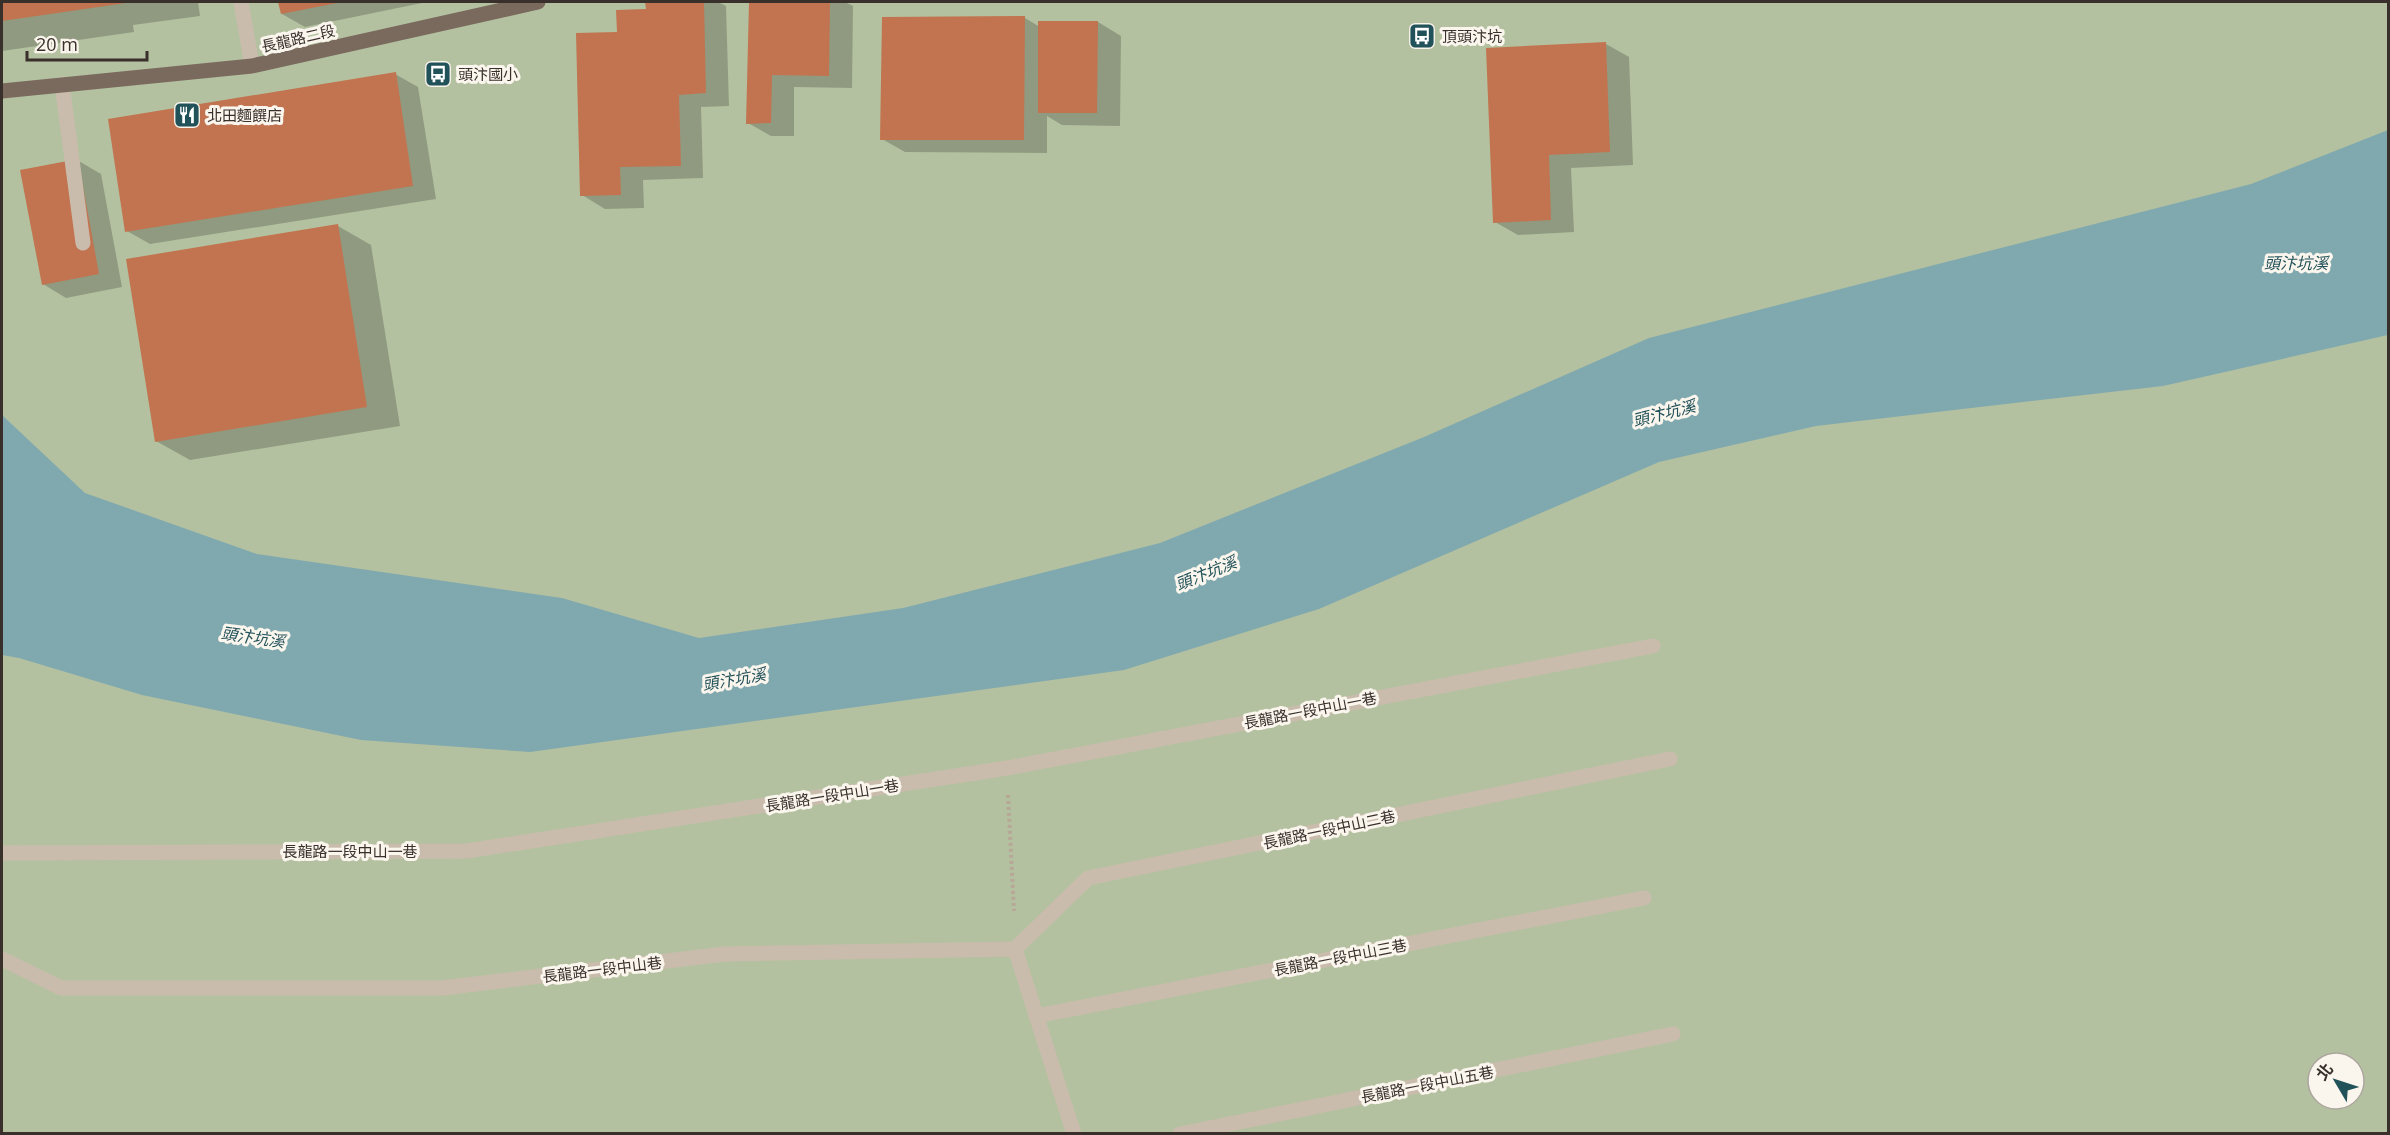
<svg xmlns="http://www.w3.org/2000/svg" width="2390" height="1135" viewBox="0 0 2390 1135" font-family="'Open Sans','Noto Sans TC',sans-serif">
<rect width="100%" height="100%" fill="#f2ebe0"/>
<path fill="#b4c1a0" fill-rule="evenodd" d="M2 2H2388V1133L2 1134ZM2318 1063H2354V1099H2318Z"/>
<path fill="#80a9af" d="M2388 130V335L2163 386 1816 426 1659 462 1319 609 1124 670 530 752 361 740 142 695 19 658 2 655V415L85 493 257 554 562 598 699 638 903 608 1160 543 1424 437 1649 338 2251 184Z"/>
<g fill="#0003">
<path d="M2 2H198L200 16 133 25 134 32 2 51Z"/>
<path d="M279 2H427L305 27 282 14Z"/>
<path d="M647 2H718L726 6 729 106 701 107 703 178 643 180 644 208 605 209 582 195 618 33 647 11Z"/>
<path d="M750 2H845L853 6 852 88 794 87V136H771L748 123Z"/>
<path d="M1025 18 1040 27 1098 22 1121 36 1120 126 1062 125 1047 116V153L905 152 882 139Z"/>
<path d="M1606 44 1629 57 1633 165 1571 168 1574 232 1518 235 1495 222Z"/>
<path d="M395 74 418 87 436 199 150 244 127 231Z"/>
<path d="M77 160 101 174 122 287 66 298 43 284Z"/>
<path d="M338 226 371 245 400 426 190 460 156 441Z"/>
</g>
<g fill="#c1744f">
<path d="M2 2H126V3L2 21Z"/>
<path d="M278 2H336L337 3 281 14Z"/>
<path d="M645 2H704L706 93 679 95 681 166 620 167 621 195 580 196 576 33 617 32 616 10 646 9Z"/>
<path d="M749 2H830L829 76 772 75 771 123 746 124Z"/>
<path d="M1025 16 1024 140H880L882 17Z"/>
<path d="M1038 21H1098L1097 113H1038Z"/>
<path d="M1606 42 1610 152 1549 155 1551 220 1493 223 1486 48Z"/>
<path d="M396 72 413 186 125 232 108 119Z"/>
<path d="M78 159 99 274 42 285 20 170Z"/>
<path d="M338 224 367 407 155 442 126 259Z"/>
</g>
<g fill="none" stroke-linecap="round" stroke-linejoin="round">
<path stroke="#b6a796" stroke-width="4" stroke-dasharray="3 3" stroke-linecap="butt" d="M1008 795 1014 911"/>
<g stroke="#cabcac" stroke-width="15">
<path d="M241 2 252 66"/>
<path d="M62 84 83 243"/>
<path d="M2 853 466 851 1007 768 1653 646"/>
<path d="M1015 949 1088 878 1670 759"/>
<path d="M2 959 61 988H442L725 954 1015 949 1074 1134"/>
<path d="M1036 1016 1644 898"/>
<path d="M1180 1134 1673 1034"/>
</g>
<path stroke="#7a695d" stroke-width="15" d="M2 91 252 66 538 2"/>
</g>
<defs>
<symbol id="bus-square" viewBox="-11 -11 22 22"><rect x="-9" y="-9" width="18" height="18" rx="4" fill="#215159" stroke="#faf5ed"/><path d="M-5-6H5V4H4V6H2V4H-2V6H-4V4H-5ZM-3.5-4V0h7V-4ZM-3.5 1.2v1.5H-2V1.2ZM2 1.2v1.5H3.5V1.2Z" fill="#fff"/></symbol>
<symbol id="restaurant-square" viewBox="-11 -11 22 22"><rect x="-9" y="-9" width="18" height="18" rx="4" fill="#215159" stroke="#faf5ed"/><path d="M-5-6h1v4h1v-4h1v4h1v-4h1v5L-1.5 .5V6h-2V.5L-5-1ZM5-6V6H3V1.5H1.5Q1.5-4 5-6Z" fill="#fff"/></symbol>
</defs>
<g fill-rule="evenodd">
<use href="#bus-square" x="1407" y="21" width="30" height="30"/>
<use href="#bus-square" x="423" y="59" width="30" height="30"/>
<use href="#restaurant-square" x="172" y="100" width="30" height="30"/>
</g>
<g text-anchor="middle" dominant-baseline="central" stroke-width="6" stroke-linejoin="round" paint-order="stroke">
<g font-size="15" fill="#39302b" stroke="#faf5ed" text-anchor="start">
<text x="1442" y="36">頂頭汴坑</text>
<text x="458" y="74">頭汴國小</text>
<text x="207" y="115">北田麵饌店</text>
</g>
<g font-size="15" fill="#39302b" stroke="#faf5ed">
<text transform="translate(298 38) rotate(-13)">長龍路二段</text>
<text transform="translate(1310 710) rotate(-11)">長龍路一段中山一巷</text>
<text transform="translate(832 795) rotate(-9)">長龍路一段中山一巷</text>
<text transform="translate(1329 829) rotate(-12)">長龍路一段中山二巷</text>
<text x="350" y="851">長龍路一段中山一巷</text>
<text transform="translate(1340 957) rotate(-11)">長龍路一段中山三巷</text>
<text transform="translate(602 969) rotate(-7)">長龍路一段中山巷</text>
<text transform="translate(1427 1084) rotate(-11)">長龍路一段中山五巷</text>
</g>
<g font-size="16" font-style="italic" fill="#215159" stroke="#faf5ed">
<text x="2296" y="263">頭汴坑溪</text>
<text transform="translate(1664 413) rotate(-14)">頭汴坑溪</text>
<text transform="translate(1206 573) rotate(-22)">頭汴坑溪</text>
<text transform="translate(253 637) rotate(8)">頭汴坑溪</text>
<text transform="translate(734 679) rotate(-10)">頭汴坑溪</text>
</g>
</g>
<rect width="2390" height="1135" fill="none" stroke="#39302b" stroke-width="6"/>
<g transform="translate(2336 1081) rotate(309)"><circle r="28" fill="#faf5ed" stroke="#ada69f" stroke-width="1.5"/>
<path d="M0-4.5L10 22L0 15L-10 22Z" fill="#215159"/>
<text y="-9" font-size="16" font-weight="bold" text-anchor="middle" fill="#39302b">北</text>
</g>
<path d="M27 51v9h120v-9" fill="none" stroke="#39302b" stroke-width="3"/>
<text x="36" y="51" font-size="18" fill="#39302b" stroke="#faf5ed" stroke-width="4.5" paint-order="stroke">20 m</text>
</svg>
